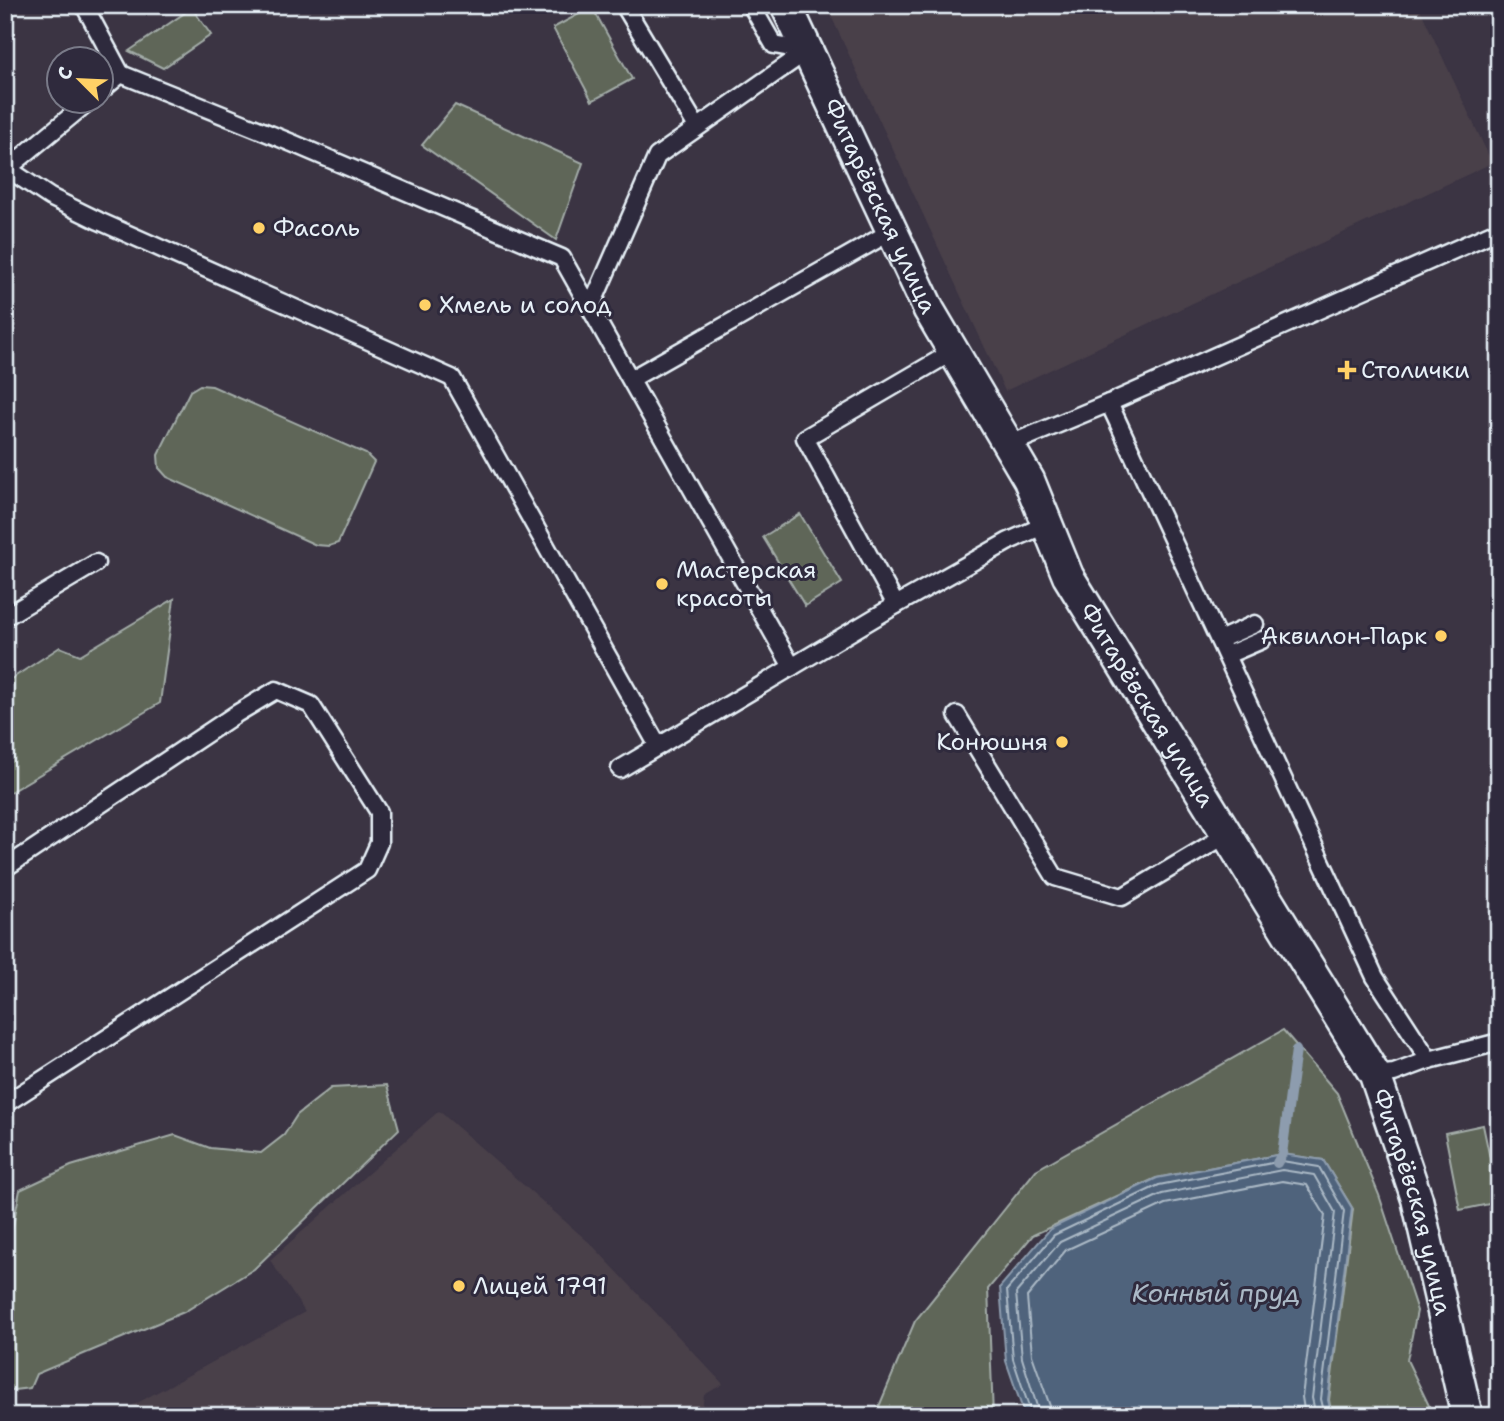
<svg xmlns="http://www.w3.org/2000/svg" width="1504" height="1421" viewBox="0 0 1504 1421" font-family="'Shantell Sans',sans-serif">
<rect width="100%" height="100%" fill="#3b3443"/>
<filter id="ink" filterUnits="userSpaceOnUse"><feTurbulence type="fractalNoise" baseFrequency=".0143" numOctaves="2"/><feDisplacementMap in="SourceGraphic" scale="14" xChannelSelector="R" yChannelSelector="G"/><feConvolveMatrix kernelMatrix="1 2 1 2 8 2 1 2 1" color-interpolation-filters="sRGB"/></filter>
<g filter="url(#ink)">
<g fill="#4a404a">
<path d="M826 5H1418L1492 163 1005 391Z"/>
<path d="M439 1111 592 1245 723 1384 704 1395 701 1416H125L128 1408 305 1312 270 1260Z"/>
</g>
<g fill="#5e6659" stroke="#a3aca8" stroke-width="2">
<path d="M592 7 632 79 592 101 553 28Z"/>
<path d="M192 8 211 35 163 68 129 51Z"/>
<path d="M455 105 583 163 556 240 422 145Z"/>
<path d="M200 385 212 386 366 454 374 462 338 543 329 546 316 545 167 477 159 468 158 455 190 391Z"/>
<path d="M800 514 842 583 805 606 763 537Z"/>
<path d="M174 599 160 703 5 795V683L60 647 80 655Z"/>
<path d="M1283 1030 1337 1093 1379 1195 1417 1311 1407 1360 1434 1416H1332L1329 1400 1353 1209 1323 1160 1281 1154 1156 1178 1033 1235 988 1289 993 1416H875L915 1321 1036 1170Z"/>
<path d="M387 1085 399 1129 254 1269 184 1312 36 1374 30 1388 5 1391V1286L10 1277 6 1261 20 1190 71 1166 175 1135 210 1148 261 1153 284 1135 297 1115 331 1088Z"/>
<path d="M1483 1125 1499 1202 1460 1210 1445 1133Z"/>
</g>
<path fill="#50647c" stroke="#8d9cae" stroke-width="2" d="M1282 1154 1323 1160 1352 1208 1328 1400 1332 1416H1025L1006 1361 1000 1287 1050 1229 1157 1178Z"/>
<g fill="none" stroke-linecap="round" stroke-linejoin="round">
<g stroke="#abb9c6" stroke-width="2">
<path d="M1032 1416 1013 1359 1007 1290 1054 1235 1159 1185 1282 1161 1319 1167 1344 1211 1321 1399 1325 1416"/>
<path d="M1040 1416 1022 1358 1016 1293 1060 1242 1162 1194 1282 1170 1314 1175 1335 1212 1312 1398 1316 1416"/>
<path d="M1051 1416 1050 1406 1032 1355 1027 1297 1066 1250 1165 1204 1282 1181 1307 1185 1325 1215 1302 1397 1305 1416"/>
</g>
<path stroke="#8d9cae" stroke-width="10" d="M1277 1163 1282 1154 1296 1050"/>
<defs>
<g id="lane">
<path d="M84 5 121 74"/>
<path d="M624 5 697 127"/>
<path d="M751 5 774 45 807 51"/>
<path d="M102 90 121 74 292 143 562 258 792 667"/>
<path d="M5 167 50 197 99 221 452 378 658 746"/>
<path d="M7 169 88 102"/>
<path d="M591 307 657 156 807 51"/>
<path d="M631 379 892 231"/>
<path d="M1109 403 1375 977 1429 1060"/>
<path d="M1008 445 1109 403 1499 230"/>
<path d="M896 605 805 438 954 351"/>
<path d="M5 617 96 563"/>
<path d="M1219 640 1255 624"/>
<path d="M1227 655 1262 640"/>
<path d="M957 715 1055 877 1122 897 1226 835"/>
<path d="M620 769 896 605 1009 541 1047 524"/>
<path d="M5 868 236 714 276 690 311 705 379 812V843L367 870 5 1104"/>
<path d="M1375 1075 1394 1073 1429 1060 1499 1042"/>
</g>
<g id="street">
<path id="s1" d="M786 5 929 310 1029 480 1068 576 1375 1075 1417 1199 1467 1416"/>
</g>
</defs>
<use href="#lane" stroke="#e8f1f8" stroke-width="21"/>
<use href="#street" stroke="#e8f1f8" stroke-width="35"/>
<use href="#lane" stroke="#2f2a3d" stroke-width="16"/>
<use href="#street" stroke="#2f2a3d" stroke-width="30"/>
</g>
</g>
<g fill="#ffd166" stroke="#2f2a3d" stroke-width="2.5">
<circle cx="259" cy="228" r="7"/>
<circle cx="425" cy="305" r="7"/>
<path d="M1343.5 359.5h7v7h7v7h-7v7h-7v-7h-7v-7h7z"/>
<circle cx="662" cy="584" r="7"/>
<circle cx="1441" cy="636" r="7"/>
<circle cx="1062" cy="742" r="7"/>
<circle cx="459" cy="1286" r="7"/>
</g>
<g text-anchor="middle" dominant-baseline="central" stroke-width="6" stroke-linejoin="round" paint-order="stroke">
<g font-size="24" fill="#e8f1f8" stroke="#2f2a3d">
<text stroke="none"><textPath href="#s1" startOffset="222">Фитарёвская улица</textPath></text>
<text stroke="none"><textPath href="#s1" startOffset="789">Фитарёвская улица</textPath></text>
<text stroke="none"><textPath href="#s1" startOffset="1356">Фитарёвская улица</textPath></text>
</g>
<g font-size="24" fill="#e8f1f8" stroke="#2f2a3d" text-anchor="start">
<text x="273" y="228">Фасоль</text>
<text x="439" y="305">Хмель и солод</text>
<text x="1361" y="370">Столички</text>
<text x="676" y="570">Мастерская<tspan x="676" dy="28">красоты</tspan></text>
<text x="1427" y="636" text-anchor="end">Аквилон-Парк</text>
<text x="1048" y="742" text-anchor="end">Конюшня</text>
<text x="473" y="1286">Лицей 1791</text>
</g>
<g font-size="26" font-style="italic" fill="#abb9c6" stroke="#2f2a3d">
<text x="1216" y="1292">Конный пруд</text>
</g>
</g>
<rect width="1504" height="1421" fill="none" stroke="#2f2a3d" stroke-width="28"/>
<rect x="14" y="14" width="1476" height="1393" fill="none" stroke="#e8f1f8" stroke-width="2.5" filter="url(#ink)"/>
<g transform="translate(80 80) rotate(294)"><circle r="33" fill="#2f2a3d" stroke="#797a88" stroke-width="2"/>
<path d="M0-5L12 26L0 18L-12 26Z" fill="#ffd166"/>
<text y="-10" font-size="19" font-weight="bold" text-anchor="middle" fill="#e8f1f8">С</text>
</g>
</svg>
